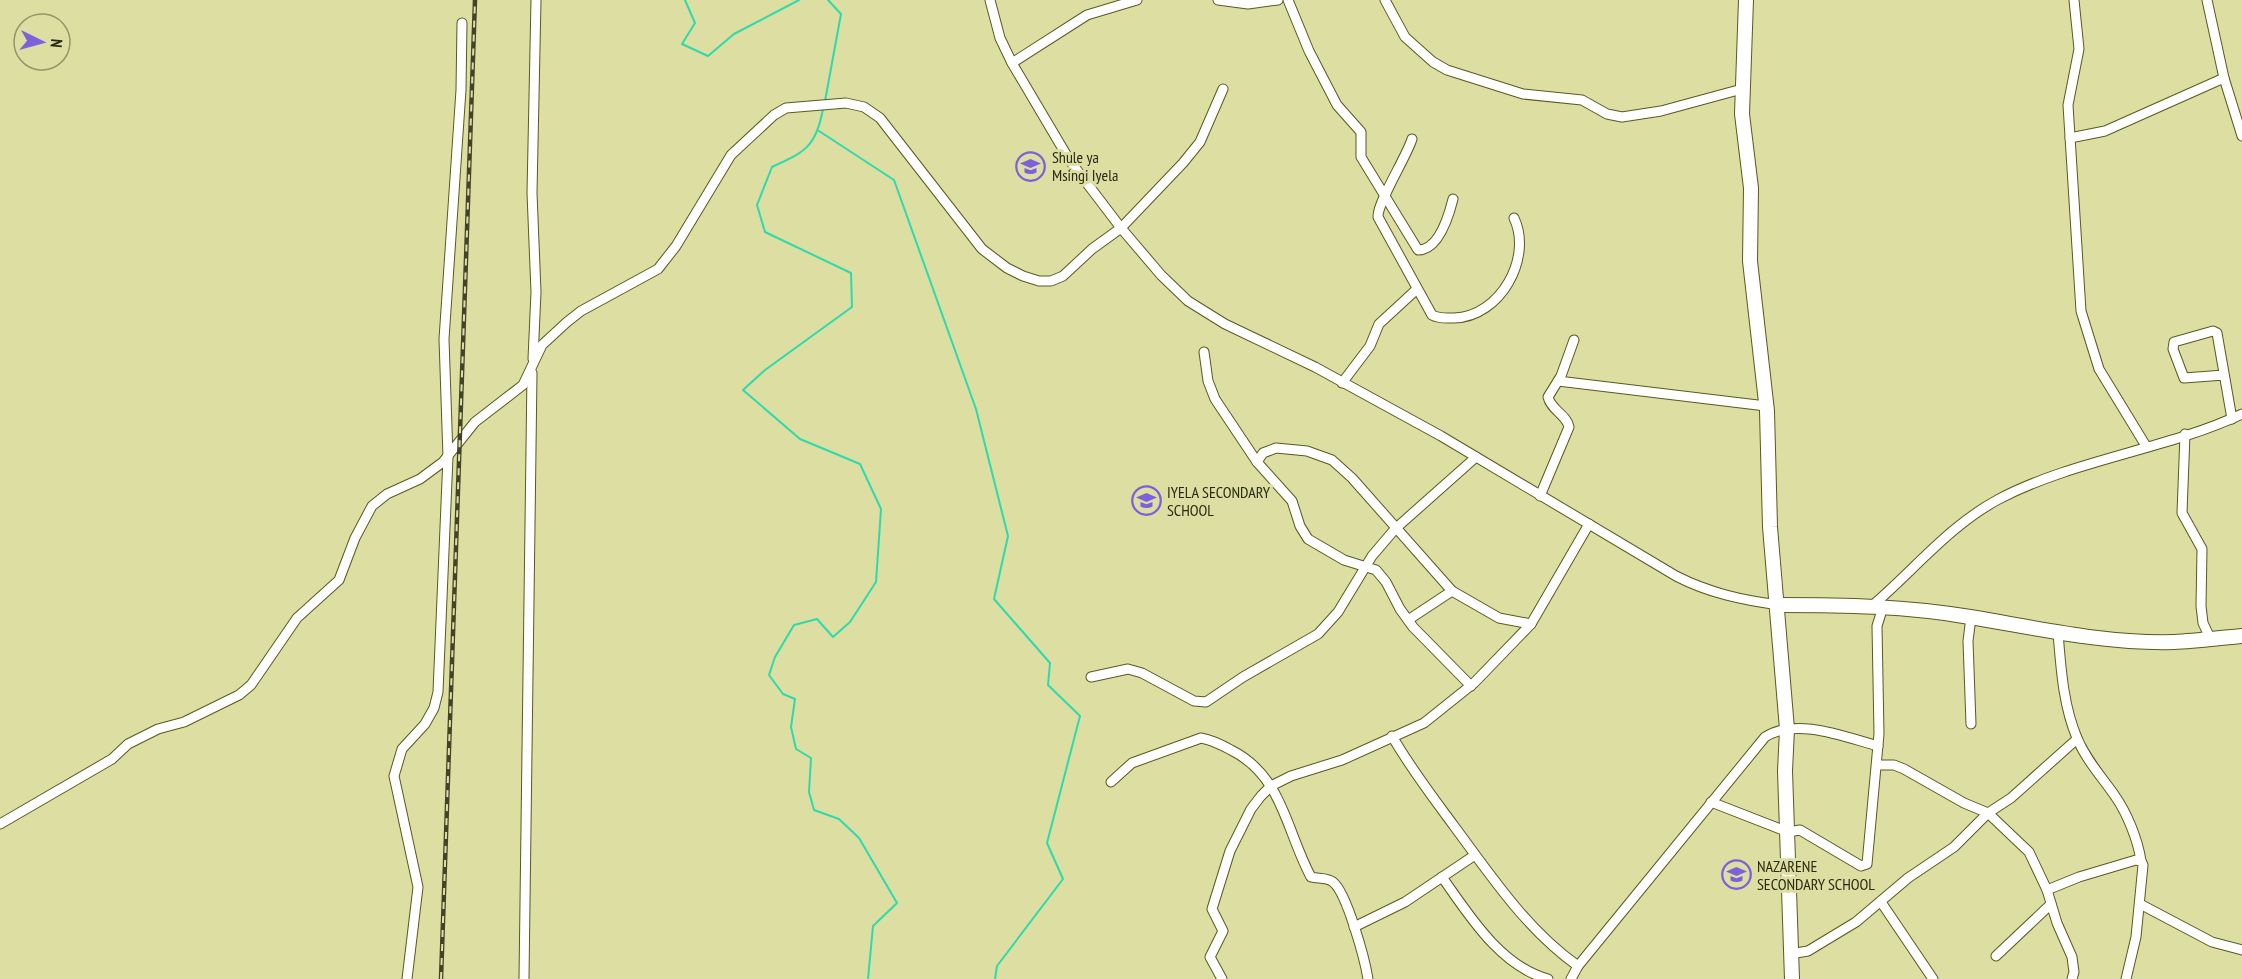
<svg xmlns="http://www.w3.org/2000/svg" width="2242" height="979" viewBox="0 0 2242 979" font-family="'PT Sans Narrow',sans-serif">
<rect width="100%" height="100%" fill="#dcdea2"/>
<g fill="none" stroke-linecap="round" stroke-linejoin="round">
<g stroke="#2edaac" stroke-width="2">
<path d="M685 0 695 23 682 44 708 56 734 34 799 0"/>
<path d="M825 101 841 14 828 0"/>
<path d="M823 109C816 147 805 152 772 167L757 205 765 232 851 273 852 307 765 370 743 390 800 439 860 464 881 509 876 582 850 622 833 637 817 619 794 625 775 657 769 675 783 694 795 699 791 727 796 749 811 758 809 792 814 810 839 819 859 838 897 903 873 926 868 979"/>
<path d="M819 131 894 180 976 409 1008 536 994 599 1050 663 1048 685 1080 716 1047 843 1063 879 997 966 995 979"/>
</g>
<defs>
<g id="street">
<path d="M990 0 1000 38 1012 63 1070 161 1121 228 1161 275 1188 301 1225 324 1315 367 1441 436 1676 576C1709 593 1742 600 1779 605"/>
<path d="M1218 0 1248 4 1278 0"/>
<path d="M1288 0 1309 51 1337 105 1361 132V157L1418 250C1439 250 1449 215 1453 199"/>
<path d="M1385 0 1405 37 1433 62 1447 70 1523 94 1582 100 1607 114 1622 117 1661 111 1742 89"/>
<path d="M2074 0 2079 49 2068 105 2081 311 2099 369 2146 446"/>
<path d="M2207 0 2224 78 2242 136"/>
<path d="M1012 63 1087 15 1137 0"/>
<path d="M2070 138 2105 131 2224 78"/>
<path d="M1412 139C1406 158 1377 203 1378 217L1432 315C1439 319 1446 318 1454 318 1500 317 1533 258 1514 218"/>
<path d="M1204 352 1208 381 1215 399 1257 462 1292 501 1300 526 1308 539 1344 560 1376 570 1386 582 1400 609 1413 627 1471 686"/>
<path d="M533 359 536 292 532 193 536 0"/>
<path d="M2224 375 2184 378 2173 349 2174 342 2213 331 2217 333 2232 419"/>
<path d="M1558 381 1766 406"/>
<path d="M1342 383 1370 346 1379 324 1417 289"/>
<path d="M2185 434 2182 513 2202 549 2201 606 2203 623 2210 638"/>
<path d="M1257 462 1263 453 1276 448 1307 451 1332 460 1352 478 1452 591 1499 618 1531 624"/>
<path d="M1540 496 1569 427C1567 415 1551 410 1548 397L1561 376 1574 340"/>
<path d="M1873 605C1915 569 1950 525 1999 499 2073 460 2168 449 2242 414"/>
<path d="M1408 620 1452 591"/>
<path d="M2058 633C2061 668 2063 705 2077 738 2086 760 2102 777 2115 796 2127 813 2138 840 2141 861"/>
<path d="M1091 677 1128 669 1142 673 1194 701 1206 702 1243 677 1318 634 1338 612 1372 556 1395 529 1476 457"/>
<path d="M1971 724 1968 641 1971 617"/>
<path d="M1392 736C1411 769 1432 796 1454 826 1492 877 1526 929 1578 966"/>
<path d="M1877 765H1894L1904 769 1964 803 1988 813 2029 852 2047 890 2057 923 2072 957 2074 972 2072 979"/>
<path d="M1111 782 1132 763 1201 738C1212 740 1222 745 1231 750 1283 776 1286 831 1311 877 1318 879 1327 877 1333 882 1347 893 1365 960 1368 979"/>
<path d="M1711 802 1788 832 1800 830 1861 866 1867 864 1879 734 1877 626 1883 607"/>
<path d="M0 824 112 759 128 744 158 729 184 722 239 695 251 685 297 618 339 580 355 538 372 506 387 494 420 479 443 462 475 422 523 385 542 345 567 322 581 311 658 269 676 246 731 155 774 115 786 108 846 103 864 107 880 118 982 249 1007 268 1023 276 1039 281H1051L1063 276 1092 249 1121 228 1183 163 1200 142 1223 89"/>
<path d="M1442 877C1469 915 1500 966 1548 979"/>
<path d="M2047 890 2079 877 2136 860 2141 861 2143 865 2136 937 2126 979"/>
<path d="M1881 902 1933 979"/>
<path d="M2140 904 2212 942 2242 950"/>
<path d="M1354 927 1405 902 1475 855"/>
<path d="M1790 954 1808 951 1856 922 1908 878 1954 847 1988 813 2011 798 2077 739"/>
<path d="M1996 956 2051 904"/>
<path d="M407 979 418 887 394 776 402 749 425 724 434 708 438 692 448 457 444 339 461 90 462 23"/>
<path d="M524 979 532 373"/>
<path d="M1222 979 1210 957 1223 931 1212 909 1230 851 1251 809 1261 796 1271 786 1291 776 1342 760 1424 723 1474 683 1531 624 1589 524"/>
<path d="M1571 979 1578 966 1765 737C1796 717 1845 737 1878 746"/>
</g>
<g id="secondary">
<path d="M1746 0 1742 114 1751 188 1750 261 1767 411 1770 527 1787 729 1785 771 1792 979"/>
<path d="M1779 605C1843 605 1906 606 1970 617 2037 628 2105 644 2174 642 2196 641 2219 638 2242 636"/>
</g>
</defs>
<use href="#street" stroke="#595920" stroke-width="11"/>
<use href="#secondary" stroke="#595920" stroke-width="16"/>
<use href="#street" stroke="#fff" stroke-width="9"/>
<use href="#secondary" stroke="#fff" stroke-width="14"/>
<defs>
<path id="rail" d="M441 979 475 0"/>
</defs>
<use href="#rail" stroke="#434427" stroke-width="4.5"/>
<use href="#rail" stroke="#dcdea2" stroke-width="2" stroke-dasharray="7" stroke-linecap="butt"/>
</g>
<defs>
<symbol id="school-ring" viewBox="-11 -11 22 22"><circle r="9.5" fill="#dcdea2" stroke="#7b61db" stroke-width="1.5"/><path d="M0-5L7-2L0 1L-7-2ZM-4 1L0 2.5L4 1V4Q0 6-4 4Z" fill="#7b61db"/></symbol>
</defs>
<g fill-rule="evenodd">
<use href="#school-ring" x="1014" y="150" width="33" height="33"/>
<use href="#school-ring" x="1130" y="484" width="33" height="33"/>
<use href="#school-ring" x="1720" y="858" width="33" height="33"/>
</g>
<g text-anchor="middle" dominant-baseline="central" stroke-width="6" stroke-linejoin="round" paint-order="stroke">
<g font-size="16" fill="#292a12" stroke="#dcdea2" text-anchor="start">
<text x="1052" y="157">Shule ya<tspan x="1052" dy="18">Msingi Iyela</tspan></text>
<text x="1167" y="492">IYELA SECONDARY<tspan x="1167" dy="18">SCHOOL</tspan></text>
<text x="1757" y="866">NAZARENE<tspan x="1757" dy="18">SECONDARY SCHOOL</tspan></text>
</g>
</g>
<g transform="translate(42 42) rotate(95)"><circle r="28" fill="#dcdea2" stroke="#949668" stroke-width="1.5"/>
<path d="M0-4.5L10 22L0 15L-10 22Z" fill="#7b61db"/>
<text y="-9" font-size="16" font-weight="bold" text-anchor="middle" fill="#292a12">N</text>
</g>
</svg>
